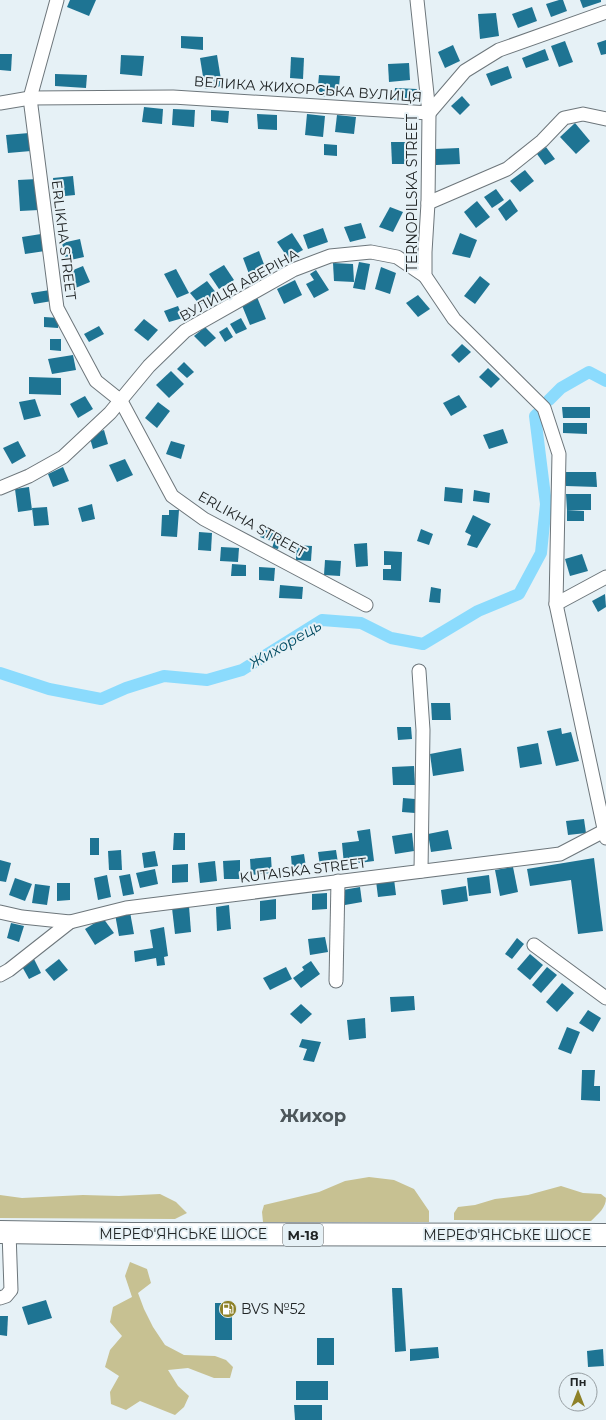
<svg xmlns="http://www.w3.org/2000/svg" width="606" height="1420" viewBox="0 0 606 1420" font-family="Montserrat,sans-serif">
<rect width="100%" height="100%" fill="#e6f1f6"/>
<g fill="#c7c192">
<path d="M369 1177 394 1180 414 1189 429 1211V1222H263L262 1212 264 1205 319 1192 345 1181Z"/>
<path d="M561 1186 583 1193 601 1194 606 1198C606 1208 598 1214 591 1221L454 1220V1213L458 1207 475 1205 495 1199 528 1195Z"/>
<path d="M160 1194 176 1202 187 1213 175 1219 0 1218V1195L22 1198 83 1195 119 1196Z"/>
<path d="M130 1262 147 1269 151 1283 138 1293 144 1309 153 1327 165 1345 184 1355 215 1356 226 1360 233 1367 230 1378H214L188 1368 168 1370 178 1386 189 1396 184 1407 175 1415 140 1401 126 1410 111 1404 110 1392 119 1376 105 1367 110 1350 122 1336 110 1322 113 1307 132 1297 125 1276Z"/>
</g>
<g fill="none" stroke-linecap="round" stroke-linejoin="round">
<g stroke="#8bdbfd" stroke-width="12">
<path d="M549 400 561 388 589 372 606 381"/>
<path d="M0 673 49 689 101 699 126 688 164 676 207 680 242 670 322 620 361 623 391 638 423 644 478 611 519 594 541 553 546 504 535 416 537 414"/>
</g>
</g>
<g fill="#1e7493">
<path d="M70 0H96L89 16 67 7Z"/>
<path d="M559 0H563L567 11 551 17 546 4Z"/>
<path d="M580 0H601V2L583 8Z"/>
<path d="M532 7 537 21 518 28 512 14Z"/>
<path d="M496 13 499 36 480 39 478 14Z"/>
<path d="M181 36 203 37V50L181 48Z"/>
<path d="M606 40V54L601 55 597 43Z"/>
<path d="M565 41 573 62 559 67 551 46Z"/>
<path d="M453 45 460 61 445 68 438 52Z"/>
<path d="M545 49 549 60 526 68 522 58Z"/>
<path d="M0 54H12L11 71 0 70Z"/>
<path d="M121 55 144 56 142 76 120 74Z"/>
<path d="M217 55 222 86 205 89 200 58Z"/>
<path d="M291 57 304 58 303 79 290 78Z"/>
<path d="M409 63 410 80 389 82 388 64Z"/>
<path d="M508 66 512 78 491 86 486 74Z"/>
<path d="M55 74 87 75 86 88 55 86Z"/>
<path d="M319 75 340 76 338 97 317 96Z"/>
<path d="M395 88 417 89 416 101 394 100Z"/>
<path d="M462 96 470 105 460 115 451 106Z"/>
<path d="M144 107 163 109 162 124 142 122Z"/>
<path d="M173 109 195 110 194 127 172 125Z"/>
<path d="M211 110 229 111 228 123 211 121Z"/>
<path d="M257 114 277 115V130L258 129Z"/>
<path d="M307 114 325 116 323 137 305 135Z"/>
<path d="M337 115 356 117 354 134 335 132Z"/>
<path d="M575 123 590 141 576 154 560 137Z"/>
<path d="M29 133 31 151 8 153 6 135Z"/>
<path d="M391 142H407L409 164H392Z"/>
<path d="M324 144 337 145V156L324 155Z"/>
<path d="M546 147 555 159 545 165 537 154Z"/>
<path d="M459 148 460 164 436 165 435 149Z"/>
<path d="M525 170 534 181 520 192 510 181Z"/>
<path d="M73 176 75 195 55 197 53 178Z"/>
<path d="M37 179 39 210 20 211 18 180Z"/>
<path d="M496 189 504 200 492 208 484 197Z"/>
<path d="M510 199 518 211 506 221 498 209Z"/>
<path d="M477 201 490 217 476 228 464 212Z"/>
<path d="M390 207 403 212 393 232 379 227Z"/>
<path d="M361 223 366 238 350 242 344 227Z"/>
<path d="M323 228 328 242 308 249 303 235Z"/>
<path d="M292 233 303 250 288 258 277 242Z"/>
<path d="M460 233 477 240 470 258 452 254Z"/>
<path d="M41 234 45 251 25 254 22 237Z"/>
<path d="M80 239 84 257 66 261 62 243Z"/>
<path d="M259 251 265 267 249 274 243 258Z"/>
<path d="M359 262 370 264 365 290 353 288Z"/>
<path d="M333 263 353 264 354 282 334 281Z"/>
<path d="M224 265 234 280 219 289 209 274Z"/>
<path d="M83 266 90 282 73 289 66 273Z"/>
<path d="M381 267 396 273 390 294 375 289Z"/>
<path d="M176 269 189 293 177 298 164 274Z"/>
<path d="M316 270 329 290 314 298 306 284 314 280 310 274Z"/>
<path d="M480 276 490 284 475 304 464 296Z"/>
<path d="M295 280 302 295 284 304 277 289Z"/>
<path d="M207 281 217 294 200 305 190 293Z"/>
<path d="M50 290 52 301 34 304 31 293Z"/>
<path d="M418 295 430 309 418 317 406 303Z"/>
<path d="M257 297 266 319 250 325 241 303Z"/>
<path d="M178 306 183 318 169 322 164 311Z"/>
<path d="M44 317 59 318 58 328 44 327Z"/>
<path d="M241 318 247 329 236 334 230 324Z"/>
<path d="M144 319 158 330 148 341 134 330Z"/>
<path d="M99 326 104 334 89 342 84 334Z"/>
<path d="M205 327 216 338 205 347 194 336Z"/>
<path d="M227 327 233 337 225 342 219 332Z"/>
<path d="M50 339H61V351L50 350Z"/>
<path d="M462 344 471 352 459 363 451 355Z"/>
<path d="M73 355 76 370 52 374 48 359Z"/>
<path d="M184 362 194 372 187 378 177 369Z"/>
<path d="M488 368 500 379 491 388 479 377Z"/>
<path d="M171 371 184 384 169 398 156 385Z"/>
<path d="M29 377 61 378V395L29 394Z"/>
<path d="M459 395 467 407 451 416 443 403Z"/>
<path d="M85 396 93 409 78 418 70 404Z"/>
<path d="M35 399 41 416 24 420 19 402Z"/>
<path d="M158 402 170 411 157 428 145 418Z"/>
<path d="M562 407H590V418H563Z"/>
<path d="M563 423H587V434L563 433Z"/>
<path d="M503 429 508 443 489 449 483 435Z"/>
<path d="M104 430 108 444 93 449 89 435Z"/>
<path d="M18 441 26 456 12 464 3 448Z"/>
<path d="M171 441 185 445 181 459 166 454Z"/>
<path d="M125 459 133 475 117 482 109 465Z"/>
<path d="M63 467 69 481 53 487 48 474Z"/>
<path d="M565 472H596L597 487 566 486Z"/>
<path d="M29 487 32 510 18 512 15 489Z"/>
<path d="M445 487 463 489 462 503 444 501Z"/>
<path d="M474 490 490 493 489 503 473 501Z"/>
<path d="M566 494H591V510H567Z"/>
<path d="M92 504 95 519 82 522 78 508Z"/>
<path d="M47 507 49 525 34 526 32 508Z"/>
<path d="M169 510H179L177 537 161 536 162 515H169Z"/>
<path d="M567 510 584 511V521H567Z"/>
<path d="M473 515 491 524 477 548 467 545 471 535 465 532Z"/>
<path d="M263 527 282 533 278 549 272 548 274 542 260 537Z"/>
<path d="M421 529 433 534 429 545 417 541Z"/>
<path d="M199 532 212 533 211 551 198 550Z"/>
<path d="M367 543 368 566 356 567 354 544Z"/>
<path d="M296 545 312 546 311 561 296 560Z"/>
<path d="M221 547 239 548 238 562 220 561Z"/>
<path d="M384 551 402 552 401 581 383 580V569H391V565H384Z"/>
<path d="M582 554 588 571 570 576 565 559Z"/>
<path d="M325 560 341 561 340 576 324 575Z"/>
<path d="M232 564 246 565V576H231Z"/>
<path d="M259 567 275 568 274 581 259 580Z"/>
<path d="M280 585 303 587 302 599 279 598Z"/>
<path d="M431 587 441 589 440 603 429 602Z"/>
<path d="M605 594 606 607 598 612 592 601Z"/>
<path d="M431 703H450L451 720H432Z"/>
<path d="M397 727H411L412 739 398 740Z"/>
<path d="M561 728 562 734 571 732 579 761 556 766 547 731Z"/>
<path d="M538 743 542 764 520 768 517 747Z"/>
<path d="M461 748 464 771 433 776 430 754Z"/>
<path d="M414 766 415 785H393L392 767Z"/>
<path d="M403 798 415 799V813L402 812Z"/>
<path d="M584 819 586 833 568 835 566 821Z"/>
<path d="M370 829 374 861 344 865 342 843 359 841 357 831Z"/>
<path d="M448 830 452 849 431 852 428 834Z"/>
<path d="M174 833H185V850H173Z"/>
<path d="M412 833 414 851 395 854 392 836Z"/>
<rect x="90" y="838" width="9" height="17"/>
<path d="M121 850 122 870H109L108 851Z"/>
<path d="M336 850 338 863 320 866 318 852Z"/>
<path d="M155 851 158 866 144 868 142 853Z"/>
<path d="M304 854 306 867 292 868 291 856Z"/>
<path d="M271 857 272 873 251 875 250 859Z"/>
<path d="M594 858 603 931 578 934 571 880 530 886 527 869Z"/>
<path d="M0 860 11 863 6 882 0 881Z"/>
<path d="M240 860V879H224L223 861Z"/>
<path d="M215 861 217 881 200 883 198 863Z"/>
<path d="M188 864V882L172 883V865Z"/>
<path d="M513 867 518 892 500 896 495 870Z"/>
<path d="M155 869 158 884 140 888 136 873Z"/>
<path d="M130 874 134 894 123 896 119 876Z"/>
<path d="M107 875 111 897 98 900 94 878Z"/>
<path d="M489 875 491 893 469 896 467 878Z"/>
<path d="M15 878 32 884 25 901 9 895Z"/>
<path d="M394 879 396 895 378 897 376 881Z"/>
<path d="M57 883H70V900L57 901Z"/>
<path d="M35 884 50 886 47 905 32 903Z"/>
<path d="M466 886 468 901 443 905 441 890Z"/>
<path d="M360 887 362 902 345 905 343 890Z"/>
<path d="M327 893V909L312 910V894Z"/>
<path d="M276 899V919L260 921V901Z"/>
<path d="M229 905 231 929 217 931 216 907Z"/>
<path d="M189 906 191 932 175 934 172 908Z"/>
<path d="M130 912 134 934 119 936 115 914Z"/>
<path d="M103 918 114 933 95 945 85 929Z"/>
<path d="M11 923 24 926 19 942 7 938Z"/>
<path d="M164 927 168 956 164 957 165 965 157 966 156 958 135 962 134 951 153 948 150 930Z"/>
<path d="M325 937 328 952 310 955 308 939Z"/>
<path d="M517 938 524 944 512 959 505 954Z"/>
<path d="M530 954 543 965 530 980 517 969Z"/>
<path d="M33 957 41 973 29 979 20 963Z"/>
<path d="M59 959 68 970 54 981 45 970Z"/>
<path d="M311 961 320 974 301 988 293 978 304 970 302 967Z"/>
<path d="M286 967 292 979 270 990 263 978Z"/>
<path d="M547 967 557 975 541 993 532 985Z"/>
<path d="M562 983 574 993 557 1012 546 1002Z"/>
<path d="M414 996 415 1010 391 1012 390 997Z"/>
<path d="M301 1004 312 1014 301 1024 290 1014Z"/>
<path d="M588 1010 601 1018 593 1032 579 1023Z"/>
<path d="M365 1018 366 1038 349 1040 347 1020Z"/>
<path d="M567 1027 580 1032 571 1054 558 1049Z"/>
<path d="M302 1039 321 1042 314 1062 303 1060 307 1049 299 1047Z"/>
<path d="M582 1070H595L594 1086H600V1101L581 1100Z"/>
<path d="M392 1288H402L406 1351 395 1352Z"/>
<path d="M46 1300 52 1318 28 1325 22 1307Z"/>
<rect x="215" y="1303" width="17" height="37"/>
<path d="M0 1316H8L7 1336 0 1335Z"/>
<rect x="317" y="1338" width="17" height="27"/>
<path d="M438 1347 439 1358 410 1361V1349Z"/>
<path d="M603 1349 604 1366 588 1367 587 1351Z"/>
<rect x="296" y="1381" width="32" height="19"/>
<path d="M294 1405H322V1420H295Z"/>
</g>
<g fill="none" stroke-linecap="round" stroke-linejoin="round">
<defs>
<g id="street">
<path d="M57 0 30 98 57 308 96 381 121 401 172 496 204 519 366 605"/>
<path d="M417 0 429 113 428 203 425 252V276L454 319 544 408 559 454 556 604 606 838"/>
<path d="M0 103 30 98 173 97 429 113 465 71 499 50 606 12"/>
<path d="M428 203 507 169 542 141 564 118 583 114 606 119"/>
<path d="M0 488 29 476 63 457 110 413 149 366 185 331 293 270 330 256 371 252 397 257 425 276"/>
<path d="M556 604 606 577"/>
<path d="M419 671 423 730 421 871"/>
<path d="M0 912 22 917 70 922 126 908 560 854 606 830"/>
<path d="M534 945 606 998"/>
<path d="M0 975 9 970 70 922"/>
<path d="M336 981 338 881"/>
<path d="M0 1298 6 1296 11 1290 9 1232"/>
</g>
<path id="highway" d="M0 1232 131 1234 606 1235"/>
</defs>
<use href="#street" stroke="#6d767b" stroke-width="15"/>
<use href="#highway" stroke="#6d767b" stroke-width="24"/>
<use href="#street" stroke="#fff" stroke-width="13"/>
<use href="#highway" stroke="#fff" stroke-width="22"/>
</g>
<defs>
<symbol id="fuel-disc" viewBox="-11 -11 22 22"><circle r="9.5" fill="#8e8229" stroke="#e6f1f6"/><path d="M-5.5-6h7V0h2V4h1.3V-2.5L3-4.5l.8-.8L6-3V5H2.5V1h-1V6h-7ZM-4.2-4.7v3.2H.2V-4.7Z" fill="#fff"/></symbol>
</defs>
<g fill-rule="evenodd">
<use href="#fuel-disc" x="218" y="1299" width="20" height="20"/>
</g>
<g text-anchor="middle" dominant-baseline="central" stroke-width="4" stroke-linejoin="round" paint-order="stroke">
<rect fill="#e6f1f6" stroke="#5c6264" stroke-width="1" x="283" y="1224" width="40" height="22" rx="3"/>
<g font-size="13" font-weight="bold" fill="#212526">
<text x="303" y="1235">М-18</text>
</g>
<g font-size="14" fill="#212526" stroke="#e6f1f6">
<text transform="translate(308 89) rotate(4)">ВЕЛИКА ЖИХОРСЬКА ВУЛИЦЯ</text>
<text transform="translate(412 193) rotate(-90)">TERNOPILSKA STREET</text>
<text transform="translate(64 240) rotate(83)">ERLIKHA STREET</text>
<text transform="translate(239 285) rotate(-29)">ВУЛИЦЯ АВЕРІНА</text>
<text transform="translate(252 524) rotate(29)">ERLIKHA STREET</text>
<text transform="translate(303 870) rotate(-7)">KUTAISKA STREET</text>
<text x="183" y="1234">МЕРЕФ'ЯНСЬКЕ ШОСЕ</text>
<text x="507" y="1235">МЕРЕФ'ЯНСЬКЕ ШОСЕ</text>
</g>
<g font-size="14" fill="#212526" stroke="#e6f1f6" text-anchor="start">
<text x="241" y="1309">BVS №52</text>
</g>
<g font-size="15" font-style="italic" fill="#014a60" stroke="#e6f1f6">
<text transform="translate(285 644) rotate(-30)">Жихорець</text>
</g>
<g font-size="18" font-weight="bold" fill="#4c565a" stroke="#e6f1f6">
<text x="313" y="1116">Жихор</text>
</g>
</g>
<g transform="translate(578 1392)"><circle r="19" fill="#e6f1f6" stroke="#979fa3"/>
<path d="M0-3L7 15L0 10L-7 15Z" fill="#8e8229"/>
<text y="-6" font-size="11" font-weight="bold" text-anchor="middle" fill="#212526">Пн</text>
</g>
</svg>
